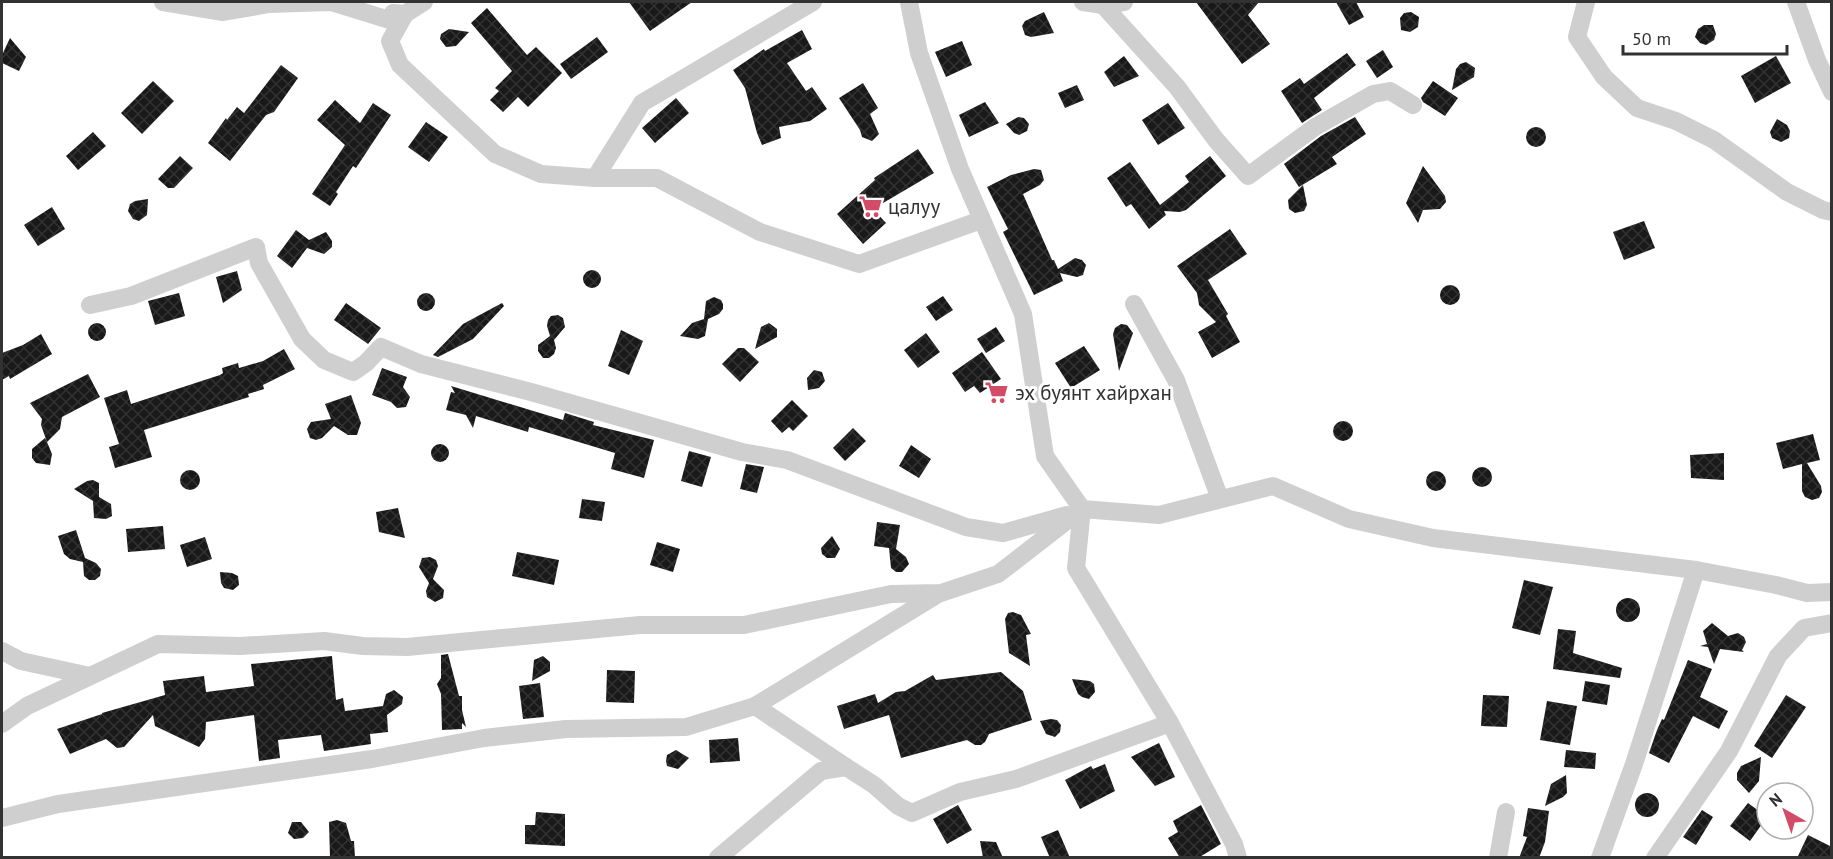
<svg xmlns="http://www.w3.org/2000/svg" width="1833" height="859" viewBox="0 0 1833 859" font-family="'PT Sans',sans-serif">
<defs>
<pattern id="building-cross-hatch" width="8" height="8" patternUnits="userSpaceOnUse" patternTransform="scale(1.5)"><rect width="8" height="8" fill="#191919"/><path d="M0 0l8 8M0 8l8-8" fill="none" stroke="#323232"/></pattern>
</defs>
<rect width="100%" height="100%" fill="#fff"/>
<g fill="url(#building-cross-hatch)">
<path d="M629 2H692L650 31Z"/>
<path d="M1196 2H1259L1248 15 1270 44 1242 64Z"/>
<path d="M1336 2H1356L1364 17 1349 25Z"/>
<path d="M487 8 527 55 536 47 562 73 528 107 518 97 503 112 490 100 499 91 495 88 512 71 471 23Z"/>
<path d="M1044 12 1054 33 1031 37 1025 35 1022 26 1025 21Z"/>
<path d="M1411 12 1419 17 1418 27 1410 32 1401 30 1400 18 1404 13Z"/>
<path d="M1704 25H1713L1716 34 1714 40 1706 45 1700 43 1695 37 1698 29Z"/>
<path d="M449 29 469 32 456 46 446 47 440 39 441 34Z"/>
<path d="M802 30 812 49 787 63 806 91 812 87 827 109 810 121 779 127 781 138 762 145 757 133 745 88 733 70 764 49 765 51Z"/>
<path d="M597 37 608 52 571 79 560 64Z"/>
<path d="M10 38 26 57 19 71 2 63V55Z"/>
<path d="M962 41 972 65 946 77 935 52Z"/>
<path d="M1383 50 1393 67 1377 78 1366 61Z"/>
<path d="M1347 53 1356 65 1314 98 1322 110 1302 123 1281 91 1300 78 1304 84Z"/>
<path d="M1124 56 1139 76 1114 87 1104 72Z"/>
<path d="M1776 56 1791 83 1755 103 1741 76Z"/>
<path d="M1466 62 1475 68 1474 77 1452 90 1456 69 1460 64Z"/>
<path d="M281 65 298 78 274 112 266 115 230 161 208 143 226 118 227 120 237 107 244 113Z"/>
<path d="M153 81 174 101 142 134 121 113Z"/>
<path d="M1433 81 1458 98 1445 116 1423 102 1421 98Z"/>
<path d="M863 83 878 108 870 114 879 134 872 141 862 137 860 130 839 98Z"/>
<path d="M1077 85 1084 100 1065 108 1058 93Z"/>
<path d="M676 98 689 113 655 143 642 128Z"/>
<path d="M335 100 360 123 373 103 391 115 356 168 353 166 336 192 338 194 330 206 312 194 345 145 317 120Z"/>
<path d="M985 102 999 123 969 137 959 115Z"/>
<path d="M1168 103 1185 128 1158 145 1142 120Z"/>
<path d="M1018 117 1024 118 1029 124 1027 131 1019 135 1014 133 1006 124Z"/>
<path d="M1355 117 1366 134 1332 157 1337 164 1299 187 1284 164 1321 136Z"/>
<path d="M1777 119 1787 125 1790 131 1789 138 1781 142 1772 138 1770 132Z"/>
<path d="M426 122 448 137 429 162 408 147Z"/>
<circle cx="1536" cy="137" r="10"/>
<path d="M93 132 106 146 78 170 66 156Z"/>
<path d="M918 149 934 173 873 209 886 223 863 244 837 214 875 180 874 178Z"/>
<path d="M180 156 193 168 174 188H168L158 179Z"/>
<path d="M1210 156 1226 176 1186 210 1180 212 1164 211 1166 215 1149 229 1131 204 1126 207 1107 178 1130 162 1160 205 1189 182 1185 176Z"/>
<path d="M1423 166 1445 196 1446 202 1440 209 1423 210 1418 223 1406 203Z"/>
<path d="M1034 169 1041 170 1044 180 1040 185 1023 194 1052 260H1054L1058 269 1075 258 1082 260 1086 265 1083 275 1077 277 1060 273 1063 281 1034 295 1003 232 1008 229 987 187 1011 175Z"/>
<path d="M1303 185 1307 205 1304 211 1295 213 1289 209 1288 200Z"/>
<path d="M148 199 147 215 139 221 133 219 128 211 130 204 135 201Z"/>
<path d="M52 207 65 229 38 246 24 225Z"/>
<path d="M1644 221 1655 248 1624 260 1613 232Z"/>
<path d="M1230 229 1247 254 1208 280 1228 314 1226 316 1240 342 1212 358 1198 332 1216 322 1199 305 1197 293 1177 266Z"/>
<path d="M296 230 309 240 326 232 332 241V247L324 254 307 248 292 268 277 256Z"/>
<circle cx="592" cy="279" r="9"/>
<path d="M237 271 242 290 223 303 216 277Z"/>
<circle cx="1450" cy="295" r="10"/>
<circle cx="426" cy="302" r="9"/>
<path d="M179 293 185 316 155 325 148 301Z"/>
<path d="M943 296 953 310 936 321 926 307Z"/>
<path d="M714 297 721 300 723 304V309L719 314 708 319 705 336 698 339 680 336 692 323 704 319 706 301Z"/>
<path d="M346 303 381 328 368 344 334 320Z"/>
<path d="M502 303 504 306 473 339 438 357 433 355 463 324Z"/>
<path d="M558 315 563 318 565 327 554 340 556 348 554 354 549 358H543L538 351V345L550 336 547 326 548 320 551 316Z"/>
<circle cx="97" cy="332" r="9"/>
<path d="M769 323 777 329V337L755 349 761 327Z"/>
<path d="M1121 324 1127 325 1133 333 1119 371 1113 334 1115 328Z"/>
<path d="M996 327 1005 341 986 353 977 339Z"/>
<path d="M621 330 643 341 629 375 608 366Z"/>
<path d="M926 333 940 352 918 368 904 350Z"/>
<path d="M41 334 52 354 10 379 9 376 2 380V353L23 345Z"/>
<path d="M1084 346 1100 370 1071 388 1055 363Z"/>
<path d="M738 348H744L759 362 740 382 722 364Z"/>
<path d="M284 349 295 369 263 385 264 389 248 394 249 397 144 430 152 457 115 468 109 447 119 444 104 398 127 390 131 404 220 375 223 373 222 368 238 363 239 368 263 361Z"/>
<path d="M982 352 1001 379 980 393 974 386 965 392 952 373Z"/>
<path d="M382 368 407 377 403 387 410 397 406 407 397 408 391 402 372 395Z"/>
<path d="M814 370 822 372 825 381 819 388 808 390 807 378Z"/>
<path d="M88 374 100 397 62 417 60 429 47 442 52 454 50 465 36 463 32 458V449L45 438 47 442 41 425 42 419 30 403Z"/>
<path d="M451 386 563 420 565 413 594 422 593 425 654 440 644 478 611 469 615 453 529 427 528 432 476 416 473 428 466 415 446 410 451 392 455 393Z"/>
<path d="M351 395 361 423 357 435H348L334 426 322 438 316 440 310 438 307 429 311 422 331 419 325 404Z"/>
<path d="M792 400 808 416 793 431 789 427 782 433 771 421Z"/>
<circle cx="1343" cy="431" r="10"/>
<path d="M853 428 866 441 845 461 833 448Z"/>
<path d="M1813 434 1820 460 1807 463 1821 486 1822 492 1819 498 1812 500 1805 497 1802 491V464L1783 469 1776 443Z"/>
<circle cx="440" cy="453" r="9"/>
<path d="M911 445 931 459 919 478 899 466Z"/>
<path d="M689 451 711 457 702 487 681 481Z"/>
<path d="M1724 453V480L1691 478 1690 455Z"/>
<path d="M746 464 764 467 757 493 740 489Z"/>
<circle cx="1482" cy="477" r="10"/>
<circle cx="190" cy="480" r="10"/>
<circle cx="1436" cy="481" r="10"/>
<path d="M93 480 99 483V497L111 504 112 516 106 519 94 518 93 501 74 489 87 481Z"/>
<path d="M582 499 605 502 602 521 579 518Z"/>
<path d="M398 508 405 538 379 532 376 512Z"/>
<path d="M877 522 900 525 896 549 906 557 909 564 902 572H896L891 568 889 548 874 546Z"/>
<path d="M163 526 165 549 128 552 126 529Z"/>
<path d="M76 530 85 558 96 563 101 569 100 576 95 580H89L84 576 83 562 70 559 64 554 58 536Z"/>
<path d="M832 536 840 549 835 558H827L822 554 821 548Z"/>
<path d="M205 537 212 559 187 567 180 545Z"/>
<path d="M657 542 680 549 673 572 650 565Z"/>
<path d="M517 552 559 560 554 585 512 576Z"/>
<path d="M430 557 436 560 438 566 433 579 444 590 443 598 435 602 427 597 426 591 429 583 419 567 422 558Z"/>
<path d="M220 572 232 573 238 576 239 585 233 590 224 588 221 583Z"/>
<path d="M1524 580 1553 587 1540 635 1512 628Z"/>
<circle cx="1628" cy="610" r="12"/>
<path d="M1013 612 1021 615 1031 634 1026 635 1030 666 1009 653 1005 619 1008 613Z"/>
<path d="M1712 623 1728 636 1738 633 1744 637 1746 642 1742 650 1744 652 1720 649 1714 664 1708 647 1700 646 1707 644 1703 631Z"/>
<path d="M1558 629 1576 631 1573 653 1622 668 1620 678 1553 669Z"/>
<path d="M448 654 459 696H462V710L466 727 462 723V729L442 730 441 694 437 684 441 678V655Z"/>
<path d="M332 656 336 700 343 698 345 711 383 706 386 694 394 690 403 697 402 704 387 715 388 732 370 734 371 744 324 751 321 735 278 740 280 758 259 761 254 715 206 722 205 739 199 747 155 726 153 715 124 747 117 748 106 739 70 754 57 729 102 714V713L165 695 163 681 204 676 206 692 254 686 251 664Z"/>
<path d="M543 656 550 662V671L532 681 534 660Z"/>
<path d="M1688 660 1712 669 1700 697 1728 711 1719 729 1693 716 1669 763 1649 753 1657 730 1662 719 1664 720Z"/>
<path d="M607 670 635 671 634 703 606 702Z"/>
<path d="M1001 672 1023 691 1032 720 989 734 985 742 981 745H975L967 740 901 758 889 715 844 729 837 706 875 694 878 703 896 692 905 691 933 675 936 680Z"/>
<path d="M1072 679 1090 681 1094 684 1095 692 1089 699 1082 697 1078 694Z"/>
<path d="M1585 681 1610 685 1607 705 1582 701Z"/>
<path d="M540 683 544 717 523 719 519 686Z"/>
<path d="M1483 695 1509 696 1507 727 1481 726Z"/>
<path d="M1786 695 1806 707 1772 758 1754 746Z"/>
<path d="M1547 701 1577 706 1570 745 1540 740Z"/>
<path d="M1051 719 1057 720 1061 725 1060 732 1055 737 1046 734 1040 721Z"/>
<path d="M738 738 740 761 710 763 709 740Z"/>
<path d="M1159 743 1175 777 1155 786 1131 757Z"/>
<path d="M676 750 689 758 678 769 667 766 666 761 667 755Z"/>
<path d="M1566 750 1596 753 1595 769 1564 767Z"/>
<path d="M1761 757 1759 781 1749 793 1737 780V773L1741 766Z"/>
<path d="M1105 764 1115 791 1080 809 1065 780 1091 766 1093 769Z"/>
<path d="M1566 775 1567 793 1563 797 1545 806 1551 784Z"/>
<circle cx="1647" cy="805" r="12"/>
<path d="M1748 803 1767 817 1750 841 1730 826Z"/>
<path d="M958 805 972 830 947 844 933 819Z"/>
<path d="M1201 805 1221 844 1198 858H1180L1168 838 1178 832 1173 821Z"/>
<path d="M1528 808 1549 811 1545 842 1539 858H1519L1527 837 1523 836Z"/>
<path d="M1702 810 1713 817 1696 845 1683 837Z"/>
<path d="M536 812 565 814V846L525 844V825H535Z"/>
<path d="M337 820 346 823 351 841H354L355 858H330L329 822Z"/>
<path d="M292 822H301L309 832 303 838 294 839 288 833Z"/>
<path d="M1058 830 1070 858H1050L1041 837Z"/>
<path d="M1808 835 1832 847V858H1797Z"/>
<path d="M980 841 996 842 1003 858H983Z"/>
</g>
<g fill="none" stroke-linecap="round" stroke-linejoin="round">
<g stroke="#cfcfcf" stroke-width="18">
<path d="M163 2 223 12 269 4 331 2 399 23"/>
<path d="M909 2 919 53 960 169 1023 314 1045 456 1082 509 1159 515 1273 486 1349 519 1433 538 1696 570 1776 585 1807 593 1832 592"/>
<path d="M1083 2 1103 5 1124 2"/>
<path d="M1586 2 1577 37 1604 77 1637 108 1676 121 1714 140 1787 192 1823 210 1832 212"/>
<path d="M1796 2 1817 60 1832 92"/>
<path d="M1103 5 1177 87 1216 140 1248 176 1315 127 1373 94 1390 91 1413 105"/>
<path d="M393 13 405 14 424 2"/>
<path d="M405 14 390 41 400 65 495 154 541 174 595 178H657L760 232 859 264 981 220"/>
<path d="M595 178 642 103 813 2"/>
<path d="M1134 304 1176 380 1220 499"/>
<path d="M90 305 131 296 256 247 259 263 302 339 324 360 353 372 366 363 381 347 421 364 531 392 742 452 787 460 966 527 1003 533 1067 515"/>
<path d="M1082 509 1076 568 1170 723 1234 844 1238 858"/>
<path d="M2 651 21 661 90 676"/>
<path d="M755 706 938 594"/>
<path d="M2 724 27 706 158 644 240 646 324 641 363 646 407 647 640 625H744L891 594 941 593 998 574 1082 509"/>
<path d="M2 818 58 804 372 759 484 738 566 729 686 727 755 706 846 767"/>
<path d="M718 858 821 771 846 767 874 785 898 806 912 813 960 792 1016 779 1170 723"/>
<path d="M1498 858 1506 812"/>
<path d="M1600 858 1634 764 1696 570"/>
<path d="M1655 858 1729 751 1778 656 1804 628 1832 623"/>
</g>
</g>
<defs>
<symbol id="supermarket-bare" viewBox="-9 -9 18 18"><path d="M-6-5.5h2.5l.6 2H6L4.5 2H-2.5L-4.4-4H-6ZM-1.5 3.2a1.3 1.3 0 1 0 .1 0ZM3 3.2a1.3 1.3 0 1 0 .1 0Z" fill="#d24b67" stroke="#fff" stroke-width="2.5" paint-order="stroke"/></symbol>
</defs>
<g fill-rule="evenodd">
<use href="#supermarket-bare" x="854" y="190" width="33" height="33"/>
<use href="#supermarket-bare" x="980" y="376" width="33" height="33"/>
</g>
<g text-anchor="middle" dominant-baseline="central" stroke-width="6" stroke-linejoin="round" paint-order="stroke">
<g font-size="21" fill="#323232" stroke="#fff" text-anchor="start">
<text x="888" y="206">цалуу</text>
<text x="1015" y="392">эх буянт хайрхан</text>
</g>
</g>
<rect width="1833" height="859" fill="none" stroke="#323232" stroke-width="6"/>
<g transform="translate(1785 811) rotate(320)"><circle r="28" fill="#ffffff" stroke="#adadad" stroke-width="1.5"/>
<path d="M0-4.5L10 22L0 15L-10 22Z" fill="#d24b67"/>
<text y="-9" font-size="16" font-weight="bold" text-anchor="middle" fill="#323232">N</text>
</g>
<path d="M1623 45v9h164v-9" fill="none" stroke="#323232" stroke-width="3"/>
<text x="1632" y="45" font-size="18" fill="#323232" stroke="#ffffff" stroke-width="4.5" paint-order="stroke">50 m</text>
</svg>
